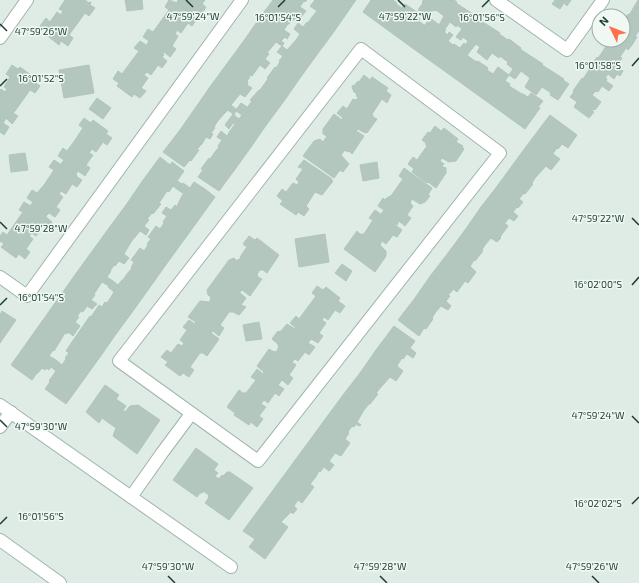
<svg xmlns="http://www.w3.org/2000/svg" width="639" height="583" viewBox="0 0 639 583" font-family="'Exo 2',sans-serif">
<rect width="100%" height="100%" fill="#deece5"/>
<g fill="#b3c7be" stroke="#b0c6bc" fill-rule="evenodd">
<path d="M65 0H85L89 3 90 2H91L90 5 95 8 89 16 85 13 69 35 73 38 68 46 61 41 59 45 44 33 46 31 40 26 46 18 50 22 57 12 61 15 63 11 59 9Z"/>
<path d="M125 0H142L143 9 127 11Z"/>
<path d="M169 0 177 3 192 13 193 12 194 13 192 15 197 19 192 26 188 23 181 33 177 30 175 34 178 36 172 46 176 49 170 57 164 52 162 55 147 44 149 41 143 37 148 29 153 32 169 10 165 7Z"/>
<path d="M178 0H205L202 4 206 7 201 15 194 10 192 13 177 3Z"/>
<path d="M273 0H288L299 8 300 7 306 11 297 22 293 19 289 24H288L283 31 261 16Z"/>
<path d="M288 0H307L305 2 304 1 299 8Z"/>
<path d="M315 0H335L349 10 333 33 312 17 317 11 310 6Z"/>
<path d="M335 0H356L349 10Z"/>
<path d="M371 0H393L397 3 396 4 402 8 405 4 417 12 414 15 420 19 418 21 426 26 411 47 363 12Z"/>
<path d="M423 0H454L457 2 456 3 479 18 478 19 500 33 499 34 508 40 509 39 521 48 520 49 543 64 542 65 564 79 563 80 569 84 558 100 550 95 551 93 542 87 536 95 525 87 530 78 521 71 515 79 509 75 513 69 507 64 508 62 500 56 499 58 492 53 487 60 477 52 480 47 476 44 472 49 466 44 468 41 463 37 461 40 456 37 462 29 457 25 456 27 450 22 445 29 439 25 444 16 436 10 434 11 433 10 428 17 418 10 423 3 422 2 423 1Z"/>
<path d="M555 0H571L567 6 564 3 560 9 552 4Z"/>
<path d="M638 0H639V18L631 12Z"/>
<path d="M631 12 639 18V31L635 36 637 37 632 45 623 38V21L628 14 629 15Z"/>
<path d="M261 16 283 31 284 30 290 34 287 39 285 37 281 41 284 43 282 46 276 42 266 54 245 39Z"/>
<path d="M312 17 333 33 316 56 296 40 300 34 294 29 298 23 303 27 307 22 308 23Z"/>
<path d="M430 18 446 30 444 32 448 35 449 32 453 35 448 41 453 45 454 44 460 48 464 43 472 49 467 55 472 59 457 80 411 47 426 26 425 25Z"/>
<path d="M623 38 632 45 628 50 626 48 620 57 622 58 617 66 601 54 610 40H623Z"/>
<path d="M245 39 266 54 267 52 269 54 265 59 270 63 265 69 260 65 252 76 250 75V76L229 61Z"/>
<path d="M296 40 316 56 300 78 279 63 280 62 279 61 283 56 277 52 282 46 287 50Z"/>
<path d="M140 41 146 45H147L162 55 163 54 164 55 162 57 167 61 162 68 158 65 151 75 147 72 144 75 148 78 141 88 146 91 140 98 134 94 132 97 117 86 119 83 113 79 118 71 122 74 139 51 134 48Z"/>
<path d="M601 54 623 71 620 76 617 74 614 79 608 74 605 78 607 79 606 81 613 86 609 91 602 86 598 92 596 91 592 95 601 102 595 110 594 109 592 111 594 112 589 118 574 107 577 102 570 97 574 92 573 91 582 78 583 79 589 70H588L597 57 598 58Z"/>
<path d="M472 59 477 62 478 61 488 68 487 70 493 74 498 67 509 75 505 81 510 84 509 86 522 94H523L528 97 531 93 543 101 538 107 540 108 525 129 457 80Z"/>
<path d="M229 61 249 76V77H250L247 81 248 82 247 85 252 88 245 97 240 94 236 99 235 98 234 99 212 84Z"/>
<path d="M280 62 279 63 300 78 284 101 263 86 268 79 267 78 275 67 276 68Z"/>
<path d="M12 65 18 69 20 67 35 78 33 81 40 86 35 93 30 90 15 111 13 113 18 116 12 124 6 118 4 122 0 119V90L1 89 5 92 7 89 4 87 10 77 6 74Z"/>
<path d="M89 65 94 93 64 98 59 70Z"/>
<path d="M364 75 370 80 372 77 388 88 386 91 391 95 387 103 382 99 372 114 373 115V117L377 119 367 133 366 132 365 133 358 129 356 131 341 121 343 118 337 113 343 106 347 109 353 99 355 100 359 98 356 96 357 94 354 92 352 87 353 85 354 86 358 81 359 82Z"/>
<path d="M212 84 234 99 235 98 236 99 231 105 236 109 233 114 228 110 223 115 217 122 196 107Z"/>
<path d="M263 86 284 101 267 124 246 109 252 101 250 100 259 90H260Z"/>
<path d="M97 98 111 108 103 119 89 109Z"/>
<path d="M241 103 247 107 246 109 267 124 251 147 230 131 235 124 233 123 229 129 225 125ZM236 111 242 115 239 119 234 115Z"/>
<path d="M196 107 217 122 214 127 215 128 211 133 213 134 210 139 206 137 202 144 180 130Z"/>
<path d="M334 114 342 120 341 121 364 136 352 154 349 151 347 152 345 150 341 155 349 164 343 172 340 170 334 178 303 156 314 141 320 139 323 142 327 136 323 134V129Z"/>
<path d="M550 115 577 135 568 148 562 144 558 149 557 148 552 155 531 140Z"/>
<path d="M84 118 91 123 93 120 108 131 106 134 112 138 107 145 103 142 96 152 92 149 89 153 93 155 86 165 90 168 85 176 78 171 76 174 61 164 64 160 58 156 63 148 67 151 73 143 83 128 79 125Z"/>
<path d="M0 119 4 122 3 123 9 127 4 135 0 132Z"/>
<path d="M435 126 441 131 444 128 458 139 456 142 463 146 462 147 464 149 456 161 449 162 442 158 440 161 444 164 442 166 444 168 445 167 446 168V173L436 188 428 182 427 183 412 172 414 169 408 164 413 157 417 160 427 146 426 145V143L422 140 428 132 430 133Z"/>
<path d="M180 130 202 144 197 149 199 150 191 161 190 160 184 167 163 152Z"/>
<path d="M221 131 227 136 230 131 251 147 236 168 215 152 219 147 218 146 222 140 217 137Z"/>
<path d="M531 140 552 155 553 154 560 159 551 170 546 166 535 178 514 163Z"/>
<path d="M215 152 236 168 219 191 198 177 203 170 201 169 209 158 210 159Z"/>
<path d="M25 153 28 170 11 172 9 155Z"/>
<path d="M160 157 170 165 172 162 184 171 177 181 182 184 178 190 173 186 169 192 167 191 163 197 141 183Z"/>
<path d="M54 160 77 175 76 176 82 180 77 187 72 184 66 194 61 191 59 194 63 197 56 207 60 210 55 217 49 213 46 216 31 205 33 202 27 198 32 190 37 193 44 185 54 170 49 167Z"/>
<path d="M304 160 332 179 331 180 333 181 322 195 315 192 306 206 309 209 304 216 298 212 296 215 280 204 283 201 277 196 282 189 286 192 293 183 297 185 299 182 296 179 303 169 298 167Z"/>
<path d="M377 162 379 178 363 181 360 165Z"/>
<path d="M514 163 535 178 532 183 533 184 525 194 524 193 518 200 498 185Z"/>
<path d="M404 168 432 188 428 195 430 196 425 202 420 204 412 199 410 203 413 206 407 215 411 218 405 226 399 221 397 225 381 214 384 210 378 206 383 198 384 200 390 196H391L403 179 399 176Z"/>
<path d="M194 182 205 189 215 197 197 222 177 206 183 194 186 195 178 190 183 183 190 188Z"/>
<path d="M141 183 163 197 159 203 161 204 153 214 152 213 147 219 126 205Z"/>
<path d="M498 185 518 200 519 199 523 202 518 208 517 207 513 212 518 216 514 221 509 218 505 223 503 222 502 223 481 207Z"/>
<path d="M24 202 31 206V205L46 216V217L52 222 47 229 43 226 36 236 32 233 29 236 33 239 26 249 30 252 25 259 19 254 16 258 1 247 4 244 0 241V236L3 232 7 235 23 212 19 210Z"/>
<path d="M126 205 149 220 144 226 149 230 146 235 140 231 131 242 109 228Z"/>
<path d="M175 205 197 222 181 244 160 229 164 223 163 222 167 216 162 213 166 207 171 210Z"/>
<path d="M481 207 502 223 503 222 508 226 500 237 501 238 497 242 491 238 485 245 465 230Z"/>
<path d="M375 210 402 230 397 237 393 235 386 244 382 241 380 245 386 251V256L375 272 344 249 357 231 360 234H364L373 220 369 218Z"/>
<path d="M156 226 181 244 165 266 144 251 148 245 147 244 151 239 148 237Z"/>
<path d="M109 228 131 242 124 254 129 258 124 264 119 261 115 266 93 250Z"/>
<path d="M465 230 485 245 482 250 483 251 475 261 474 260 469 268 448 253Z"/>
<path d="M325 234 329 262 299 267 295 239Z"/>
<path d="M249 236 255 240 257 238 279 255 267 273 263 270H260L257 274 258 277 262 279 250 296 242 290 240 292 225 281 226 280 218 275 229 260 234 258 237 261 238 259 239 260 241 257H240L247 247 243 244Z"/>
<path d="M140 248 165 266 148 290 127 274 132 268H131L134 262 131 260Z"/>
<path d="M93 250 114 265 110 271H111L107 277 113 281 109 286 102 282 98 288 77 272Z"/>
<path d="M448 253 469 268 470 266 476 272 468 283 465 281 457 292 453 289 452 291 431 275Z"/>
<path d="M342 264 352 271 346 281 335 273Z"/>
<path d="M77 272 98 288 94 294 95 295 91 300 97 304 92 309 87 306 83 312 60 296Z"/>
<path d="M127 274 148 290 133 311 111 297 114 292 108 287 113 281 118 285 122 280H123Z"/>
<path d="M218 275 226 280 225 281 240 292V293L246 298 241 305 246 307 239 315 233 312H229L220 325 224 328 219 336 213 331 210 334 195 323 196 322 188 317 200 301 209 302 211 299 210 298 211 297 208 295 207 290Z"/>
<path d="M431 275 452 291 448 295 450 296 446 301 451 306 448 310 441 306 435 313 415 298Z"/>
<path d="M317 286 323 290 326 287 340 298 338 301 345 306 340 313 335 310 328 320 324 317 322 320 326 323 319 333 323 336 318 343 311 339 309 342 294 331 296 328 290 323 296 316 299 319 316 296 312 293Z"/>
<path d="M60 296 82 310 77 316 79 317 75 322 80 326 73 336 68 332 67 334 65 333 54 351 53 350 49 356 56 360 51 367 49 370 46 368 45 370 42 368 38 373H37L32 380 11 365Z"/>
<path d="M111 297 133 311 116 334 91 317 99 305 102 307 105 302 107 303Z"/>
<path d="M415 298 435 313 432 318 433 319 426 329 424 328 419 336 398 320Z"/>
<path d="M2 311 16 320 0 343V315Z"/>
<path d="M90 316 116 334 100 357 74 339Z"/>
<path d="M189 320 210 334 211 333 219 339 207 356 203 353H200L190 367 194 370 189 377 183 373 180 376 165 365 168 362 161 357 167 350 171 353 178 344 182 346 184 343 180 340 187 330 183 327Z"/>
<path d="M259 322 262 339 246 341 243 325Z"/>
<path d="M287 324 295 329 294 331 309 342 308 343 315 347 309 355 305 352 298 361 295 359 292 362 296 365 289 375 293 378 288 385 282 380 279 384 264 372 257 366 269 349 272 351 276 352 279 347 278 346V344L272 339 278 331 280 332Z"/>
<path d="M394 326 415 341 410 348 416 353 413 358 407 354 403 359 402 358 398 364 376 350Z"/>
<path d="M74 339 100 357 66 404 45 389 50 382 49 381 56 371 51 367 56 360 62 365 66 359 65 358 69 353 66 351Z"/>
<path d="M376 350 398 364 397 366 403 371 396 381 390 377 381 387 360 373Z"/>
<path d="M257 369 263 374 264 372 279 384 278 385 284 389 279 396 275 393 268 403 264 400 261 404 266 407 259 416 263 419 257 427 251 422 249 425 234 415 235 413 227 407 239 390 243 393H246L256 380 251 377Z"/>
<path d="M360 373 381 387 376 393 378 394 370 404H369L364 410 343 395Z"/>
<path d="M105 385 119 395 116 399 126 406 123 410 125 412 130 406 138 405 160 420 137 454 113 436 116 428 102 418 99 423 86 412Z"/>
<path d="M343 395 364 410 357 422 361 425 360 426 359 425V426L356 424 354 427 352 426 348 432 326 418Z"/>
<path d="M326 418 349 433 345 439 350 443 341 456 335 453 333 456 310 440Z"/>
<path d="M310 440 333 456 329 461 334 465 329 471 324 467 320 472 319 471 315 478 293 463Z"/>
<path d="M196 448 218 464 214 470 218 473 215 476 219 479 222 475 223 476 227 472H230L253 488 229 520 205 503 208 499 209 495 203 491 202 493H200L197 497 173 480Z"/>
<path d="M293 463 315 478 310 484 314 487 302 503 298 500 294 506 297 509 293 514 291 512 281 522 288 527 265 559 249 547 255 539 243 531Z"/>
</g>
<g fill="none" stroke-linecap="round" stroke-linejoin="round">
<defs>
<g id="minor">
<path d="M496 0 567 50 603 0"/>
<path d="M0 38 27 0"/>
<path d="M361 49 500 153 258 461 119 361Z"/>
<path d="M0 277 27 296 242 0"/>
<path d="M0 405 231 567"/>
<path d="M0 427 11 412"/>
<path d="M131 497 162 453 191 414"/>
<path d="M0 540 60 583"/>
</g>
</defs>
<use href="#minor" stroke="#a0b4ac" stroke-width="14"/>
<use href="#minor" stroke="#fff" stroke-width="12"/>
</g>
<path fill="none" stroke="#1d3d34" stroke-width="1.5" d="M186 0 193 7M398 0 405 7M278 7 285 0M482 7 489 0M0 24 7 31M632 66 639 58M0 86 7 79M632 218 639 225M0 222 7 229M632 285 639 277M0 305 7 298M632 416 639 423M0 420 7 427M632 504 639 497M0 524 7 517M168 576 175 583M380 576 387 583M592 576 599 583"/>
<g font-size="10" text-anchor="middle" fill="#1d3d34" stroke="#eff8f3" stroke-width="3" stroke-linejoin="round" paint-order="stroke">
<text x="193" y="20">47°59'24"W</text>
<text x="405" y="20">47°59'22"W</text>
<text x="278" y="21">16°01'54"S</text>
<text x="482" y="21">16°01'56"S</text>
<text x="41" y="35">47°59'26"W</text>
<text x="598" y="69">16°01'58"S</text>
<text x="41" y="82">16°01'52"S</text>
<text x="598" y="222">47°59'22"W</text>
<text x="41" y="232">47°59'28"W</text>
<text x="598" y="288">16°02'00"S</text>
<text x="41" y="301">16°01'54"S</text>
<text x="598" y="419">47°59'24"W</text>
<text x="41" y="430">47°59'30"W</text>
<text x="598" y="507">16°02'02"S</text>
<text x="41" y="520">16°01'56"S</text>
<text x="168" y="570">47°59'30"W</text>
<text x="380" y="570">47°59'28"W</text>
<text x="592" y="570">47°59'26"W</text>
</g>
<g transform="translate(611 28) rotate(313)"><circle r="19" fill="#eff8f3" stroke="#9bada7"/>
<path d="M0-3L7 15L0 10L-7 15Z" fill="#ff6f49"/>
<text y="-6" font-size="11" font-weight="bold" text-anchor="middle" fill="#1d3d34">N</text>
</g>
</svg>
